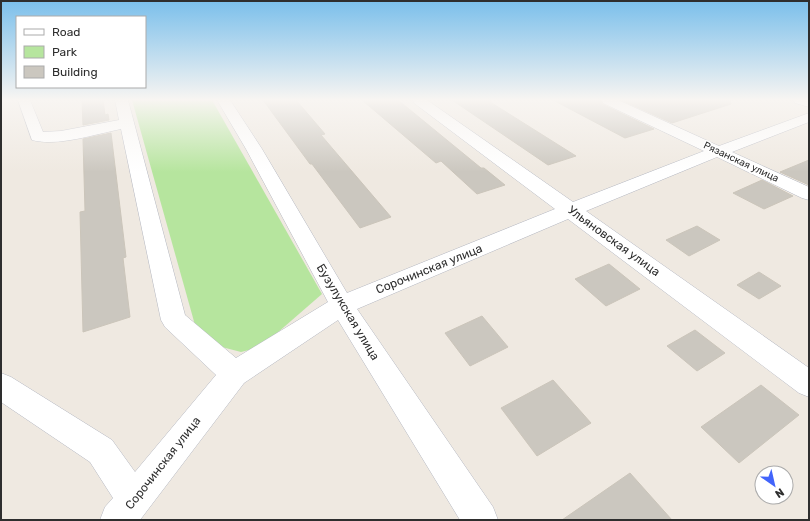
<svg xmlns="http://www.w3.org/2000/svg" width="810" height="521" viewBox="0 0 810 521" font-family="Rubik,sans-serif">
<rect width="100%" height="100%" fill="#efe9e1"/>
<path fill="#b6e59e" d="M132 100H212L322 294 261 347 241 352 218 346 195 325Z"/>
<g fill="#cbc7bf" stroke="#cbc5ba">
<path d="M82 100H103L105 115 108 114 109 120 83 125Z"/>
<path d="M263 100H296L325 134 321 135 391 217 360 228 312 164H310Z"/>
<path d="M362 100H398L481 168H484L505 185 477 194 441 161 436 163Z"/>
<path d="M452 100H487L576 156 548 165Z"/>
<path d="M553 100H601L602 104 654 129 625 138Z"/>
<path d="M621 100H730L731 104 672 123Z"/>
<path d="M111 133 126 257 123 258 130 317 83 332 80 212 85 211 83 139Z"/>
<path d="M809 160V185L780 172Z"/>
<path d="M762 180 793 196 764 209 733 193Z"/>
<path d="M697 226 720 240 689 256 666 240Z"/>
<path d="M609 264 640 289 606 306 575 279Z"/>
<path d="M759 272 781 286 759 299 737 285Z"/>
<path d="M482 316 508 347 470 366 445 333Z"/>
<path d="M695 330 725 353 697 371 667 346Z"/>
<path d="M553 380 591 423 537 456 501 408Z"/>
<path d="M761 385 799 415 739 463 701 427Z"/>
<path d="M630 473 672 520H562Z"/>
</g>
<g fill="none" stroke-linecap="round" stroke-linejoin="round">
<defs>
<g id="minor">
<path d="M18 100H30L43 132 61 131 119 120 115 100H128L185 315 236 358 328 302 246 149 217 100H230L262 149 347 293 555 209 414 103 413 100H427L573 202 704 151 603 103 602 100H618L719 146 809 113V122L732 152 809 187V200L802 198 717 157 586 211 809 368V397L799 393 568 219 357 309 493 507 498 520H460L338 320 244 383 140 520H100L105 507 113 498 90 462 1 402V373L11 377 112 440 135 472 216 375 165 327 161 320 121 129C96 134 57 147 32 140Z"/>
<path d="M793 100H809V107L795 103Z"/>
</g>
</defs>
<use href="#minor" stroke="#b4b7c1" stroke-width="1"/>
<use href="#minor" fill="#fff" fill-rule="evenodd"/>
</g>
<linearGradient id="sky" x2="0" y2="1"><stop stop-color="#7abfeb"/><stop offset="0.58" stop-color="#f8f5f2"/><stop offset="1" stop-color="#f8f5f2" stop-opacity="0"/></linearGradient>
<rect width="810" height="172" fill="url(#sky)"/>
<g text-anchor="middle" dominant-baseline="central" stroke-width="3" stroke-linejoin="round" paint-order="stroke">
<g font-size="10" fill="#2e2e2e" stroke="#fff">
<text transform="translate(741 162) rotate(25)">Рязанская улица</text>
</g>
<g font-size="12" fill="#2e2e2e" stroke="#fff">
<text transform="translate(614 241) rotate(36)">Ульяновская улица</text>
<text transform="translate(429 269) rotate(-22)">Сорочинская улица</text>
<text transform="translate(348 312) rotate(59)">Бузулукская улица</text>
<text transform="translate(163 463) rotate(-52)">Сорочинская улица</text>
</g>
</g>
<rect width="810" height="521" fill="none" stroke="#2e2e2e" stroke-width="4"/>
<rect x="16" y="16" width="130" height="72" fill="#ffffff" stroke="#ababab"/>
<rect x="24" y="29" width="20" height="6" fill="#ffffff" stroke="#ababab"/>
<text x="52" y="36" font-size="12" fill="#2e2e2e">Road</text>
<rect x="24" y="46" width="20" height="12" fill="#b6e59e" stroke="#ababab"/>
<text x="52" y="56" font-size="12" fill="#2e2e2e">Park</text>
<rect x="24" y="66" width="20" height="12" fill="#cbc7bf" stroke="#ababab"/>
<text x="52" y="76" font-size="12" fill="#2e2e2e">Building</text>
<g transform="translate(774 485) rotate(146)"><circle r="19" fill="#ffffff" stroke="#ababab"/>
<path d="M0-3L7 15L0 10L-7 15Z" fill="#4264fb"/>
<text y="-6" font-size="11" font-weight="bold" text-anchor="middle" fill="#2e2e2e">N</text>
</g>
</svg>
